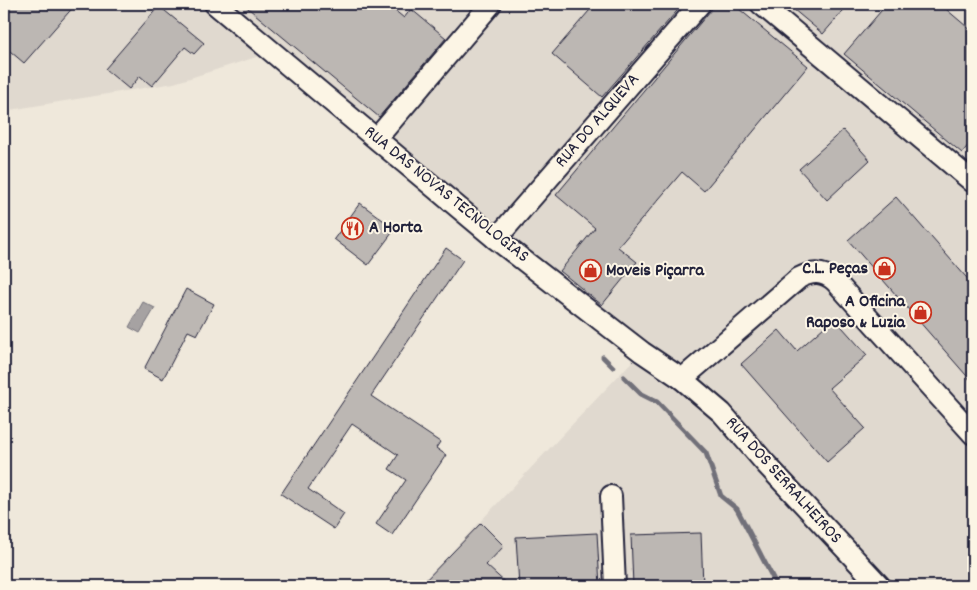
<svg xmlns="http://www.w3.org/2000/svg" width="977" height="590" viewBox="0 0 977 590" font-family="Dekko,sans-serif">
<rect width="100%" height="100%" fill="#efe8db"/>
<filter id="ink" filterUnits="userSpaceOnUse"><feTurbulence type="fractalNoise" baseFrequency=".02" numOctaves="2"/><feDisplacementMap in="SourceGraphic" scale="10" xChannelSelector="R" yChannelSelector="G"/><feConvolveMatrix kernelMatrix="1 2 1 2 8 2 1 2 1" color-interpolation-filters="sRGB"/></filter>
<g filter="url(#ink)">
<path fill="#e0d9cf" d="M4 4H973V586H419L641 352 272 52 174 83 4 111Z"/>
<path fill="#a6a2a2" stroke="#716f79" d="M143 302 155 308 140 333 129 327Z"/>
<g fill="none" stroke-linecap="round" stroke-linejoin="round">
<g stroke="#716f79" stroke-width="5">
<path d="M603 357 613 367"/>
<path d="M624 377 641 394 657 402 706 453 721 496 737 509 777 586"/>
</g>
</g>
<g fill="#bcb7b3" stroke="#22223b">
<path d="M4 4H76L24 63 4 46Z"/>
<path d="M243 4H387L404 18 411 9 446 38 379 117Z"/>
<path d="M595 4H683L602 97 552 54Z"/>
<path d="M716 4H733L808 66 704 191 682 172 618 247 637 262 602 305 560 271 595 228 556 195Z"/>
<path d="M787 4H849L823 34Z"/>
<path d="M887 4H940L973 32V139L962 153 844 54Z"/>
<path d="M159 6 204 43 194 54 185 47 152 86 140 76 129 89 105 69Z"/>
<path d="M843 130 870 160 827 200 799 169Z"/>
<path d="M896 197 973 285V383L848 240Z"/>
<path d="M360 203 395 229 368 265 334 239Z"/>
<path d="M446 248 463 260 371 396 440 442 436 448 446 455 392 535 376 524 406 480 389 469 398 455 352 424 308 489 344 514 334 529 281 494Z"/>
<path d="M186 289 214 304 197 335 188 331 163 379 144 369Z"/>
<path d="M834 318 867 355 829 388 865 428 827 462 741 364 779 330 797 351Z"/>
<path d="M481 523 504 546 486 565 509 586H420Z"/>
<path d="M597 533 600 586H519L516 537Z"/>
<path d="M701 533 703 586H633L631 535Z"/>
</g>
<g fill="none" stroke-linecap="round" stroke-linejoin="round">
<defs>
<g id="minor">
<path d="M215 4 496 239 642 352 682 379 722 413 766 464 880 586"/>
<path d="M761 4 973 182"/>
<path d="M377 138 491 4"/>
<path d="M496 239 700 4"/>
<path d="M682 379 799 278C812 271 823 271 835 281L973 434"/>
<path d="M611 496 615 586"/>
</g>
</defs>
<use href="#minor" stroke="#22223b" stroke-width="24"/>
<use href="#minor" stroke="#fcf5e5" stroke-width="20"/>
</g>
</g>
<defs>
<symbol id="restaurant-ring" viewBox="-11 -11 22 22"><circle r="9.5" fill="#fcf5e5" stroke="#c8321e" stroke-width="1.5"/><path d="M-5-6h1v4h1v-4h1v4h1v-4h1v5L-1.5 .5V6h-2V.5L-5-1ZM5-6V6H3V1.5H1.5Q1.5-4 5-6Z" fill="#c8321e"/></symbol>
<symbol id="shop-ring" viewBox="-11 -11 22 22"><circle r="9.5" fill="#fcf5e5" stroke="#c8321e" stroke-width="1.5"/><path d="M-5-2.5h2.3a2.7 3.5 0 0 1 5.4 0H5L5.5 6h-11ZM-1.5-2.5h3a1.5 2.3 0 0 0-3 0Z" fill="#c8321e"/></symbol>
</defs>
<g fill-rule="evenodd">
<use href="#restaurant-ring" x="340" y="216" width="25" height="25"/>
<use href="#shop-ring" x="872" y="256" width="25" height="25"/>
<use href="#shop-ring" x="578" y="258" width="25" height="25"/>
<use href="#shop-ring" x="908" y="300" width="25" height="25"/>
</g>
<g text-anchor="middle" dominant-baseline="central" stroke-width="4" stroke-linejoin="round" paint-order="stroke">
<g font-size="18" fill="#22223b" stroke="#fcf5e5">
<text transform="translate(598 121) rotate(-49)">RUA DO ALQUEVA</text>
<text transform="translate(446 195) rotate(39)">RUA DAS NOVAS TECNOLOGIAS</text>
<text transform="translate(783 481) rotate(48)">RUA DOS SERRALHEIROS</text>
</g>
<g font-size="18" font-weight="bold" fill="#22223b" stroke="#fcf5e5" text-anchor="start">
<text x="369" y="228">A Horta</text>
<text x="868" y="269" text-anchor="end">C.L. Peças</text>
<text x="606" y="271">Moveis Piçarra</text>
<text x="905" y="302" text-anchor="end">A Oficina<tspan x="905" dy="21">Raposo &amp; Luzia</tspan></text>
</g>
</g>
<rect width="977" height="590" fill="none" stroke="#fcf5e5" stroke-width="20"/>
<rect x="10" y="10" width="957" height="570" fill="none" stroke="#22223b" stroke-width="2" filter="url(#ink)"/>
</svg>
